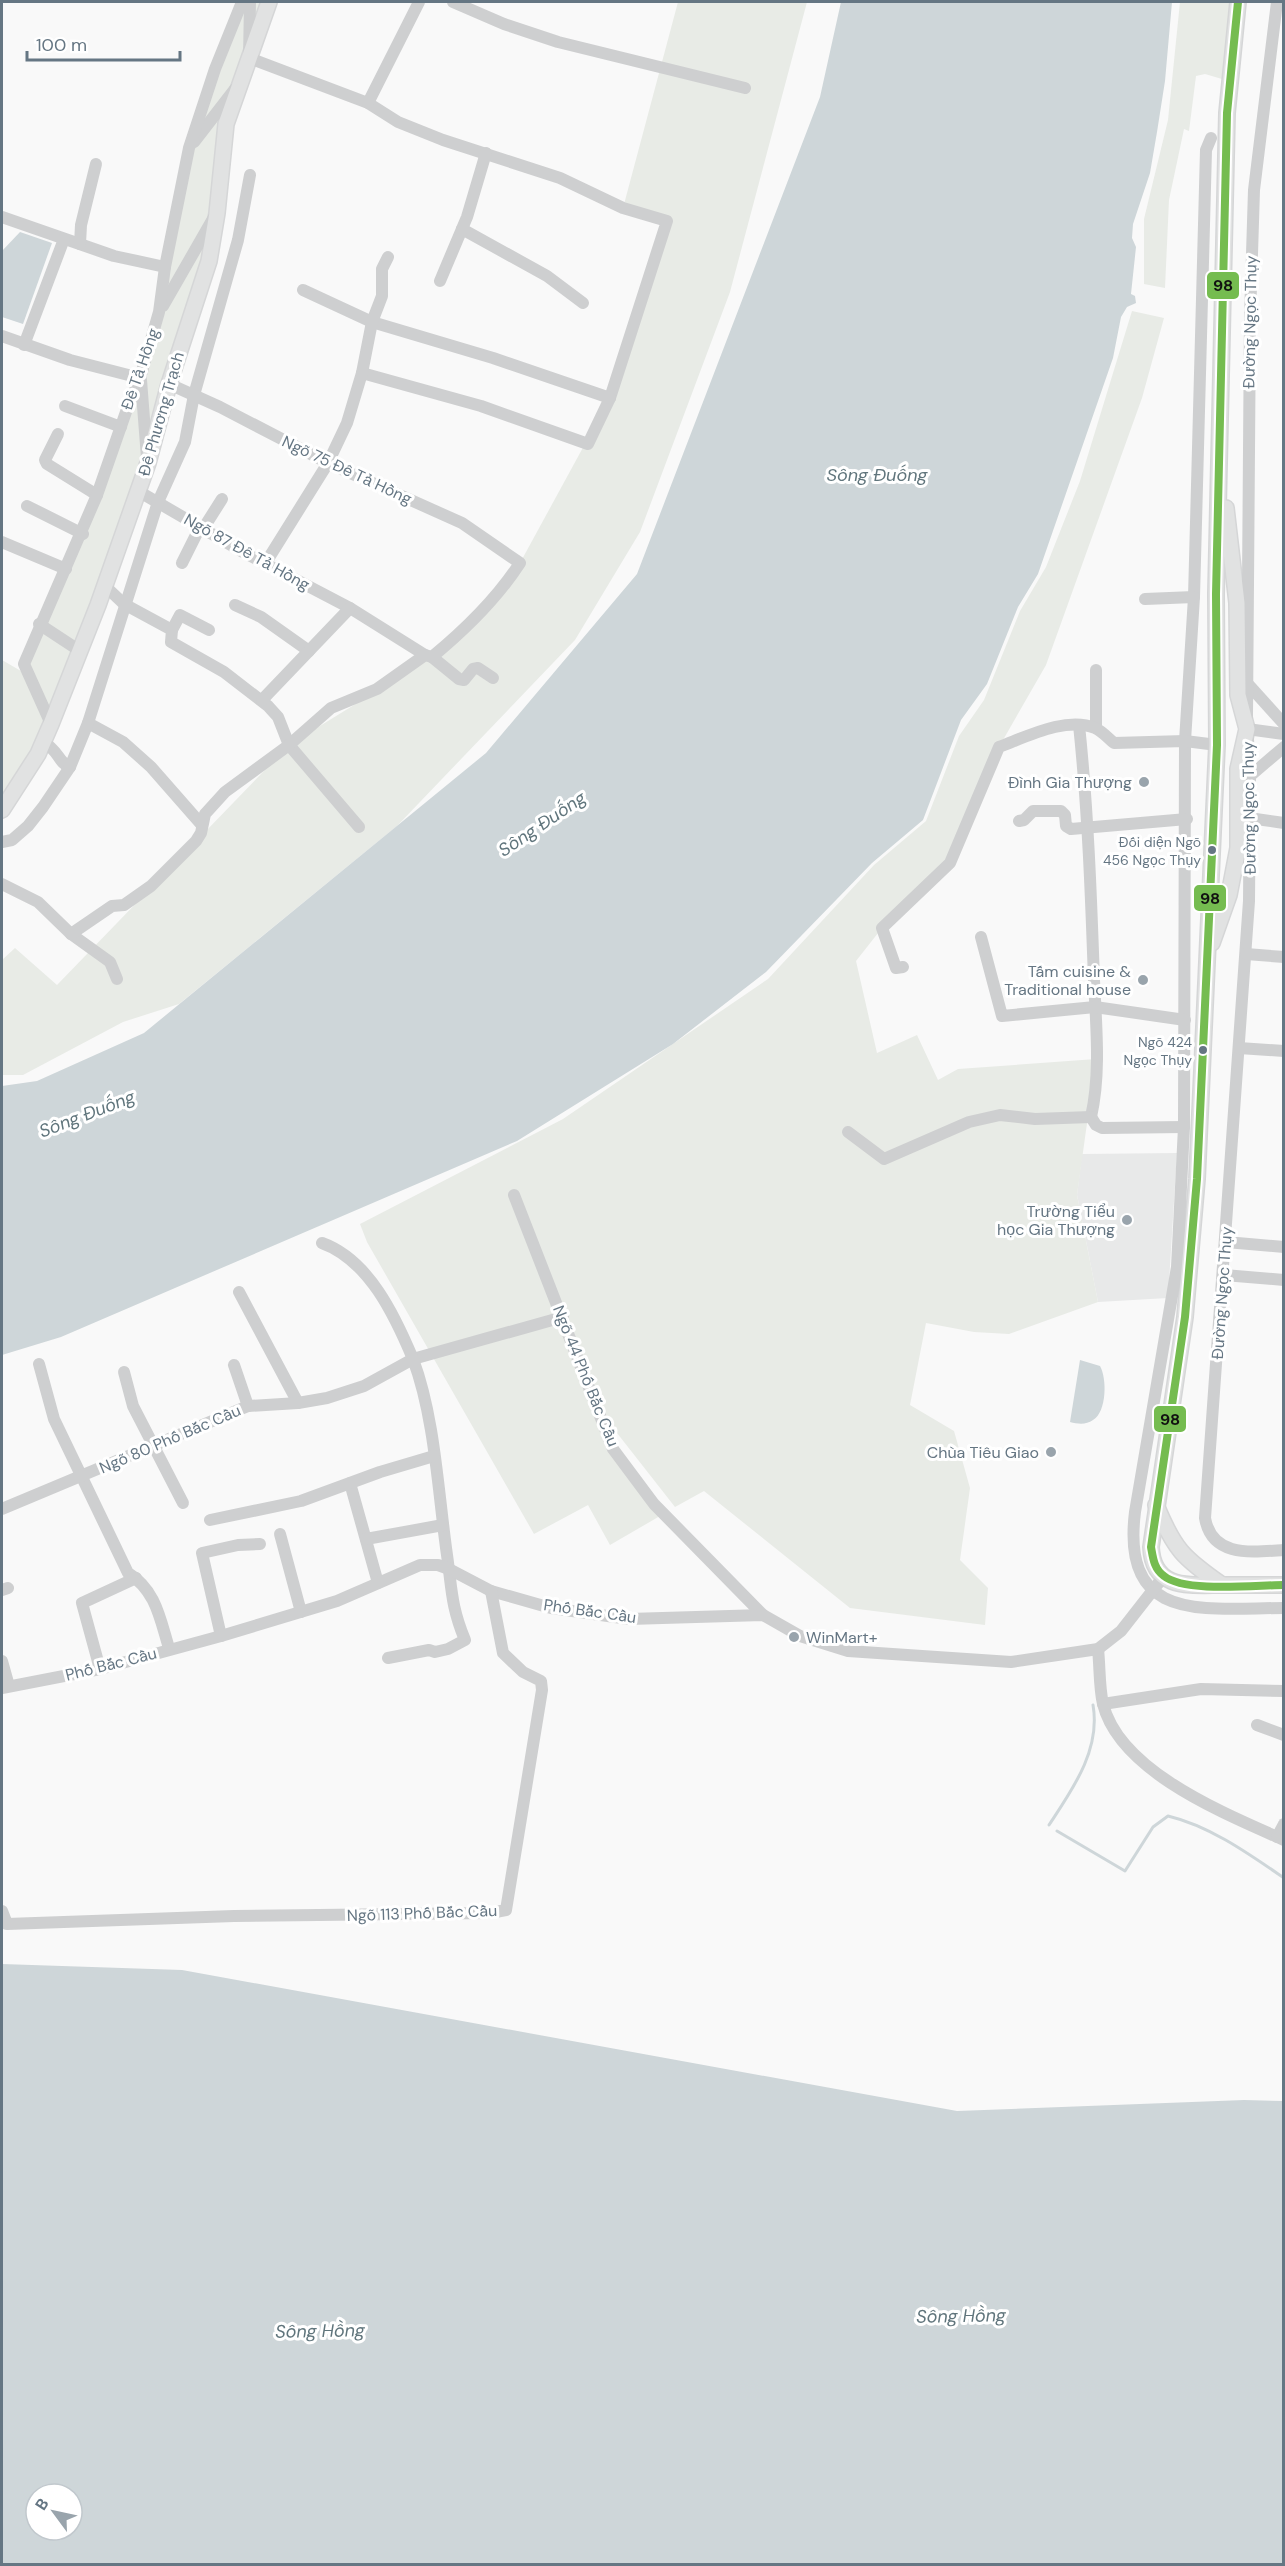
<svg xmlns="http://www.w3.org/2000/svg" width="1285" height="2566" viewBox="0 0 1285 2566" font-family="'DM Sans',sans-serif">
<rect width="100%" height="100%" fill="#f9f9f9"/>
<path fill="#e8e9e9" d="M1177 1153 1168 1298 1098 1302 1077 1195 1082 1154Z"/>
<g fill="#e8ebe6">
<path d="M242 2H268L226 124 217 213 169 384 51 724 2 810V660L21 671 140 378 189 148Z"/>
<path d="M678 2H807L730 292 640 532 575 640 397 826 179 1004 123 1022 23 1075H2V960L15 948 57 985 289 745 432 657 520 563 610 398 667 222 623 208Z"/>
<path d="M1180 2H1230L1222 79 1205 74 1196 76 1189 131 1184 129 1169 200 1165 288 1144 284V219L1168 120Z"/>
<path d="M1132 311 1164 318 1142 398 1046 665 999 747 950 863 882 928 856 961 877 1053 917 1035 938 1080 958 1069 1096 1059 1077 1195 1098 1302 1009 1334 974 1332 926 1323 910 1405 954 1431 970 1488 960 1560 988 1588 985 1625 850 1608 704 1491 675 1507 606 1419 599 1425 660 1516 610 1545 588 1505 534 1534 367 1242 360 1224 563 1119 768 979 874 865 926 821 959 736 984 700 1020 611 1046 567 1080 481Z"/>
</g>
<g fill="#ced6d9" fill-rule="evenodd">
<path d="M841 2H1172L1165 81 1157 132 1150 173 1133 224 1132 238 1136 247 1131 294 1135 296 1136 303 1127 307 1121 317 1113 358 1038 574 1018 607 987 684 961 720 923 820 872 863 766 972 673 1044 517 1141 61 1337 2 1355V1086L37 1081 144 1033 486 753 637 574 820 97Z"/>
<path d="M20 232 52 243 23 324 2 317V251Z"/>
<path d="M1080 1360 1100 1366C1107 1378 1107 1412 1093 1420 1086 1425 1078 1424 1070 1422Z"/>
<path d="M2 1964 182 1970 957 2111 1244 2100 1283 2101V2564H2ZM36 2494H72V2530H36Z"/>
</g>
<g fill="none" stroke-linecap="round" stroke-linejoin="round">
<g stroke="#ced6d9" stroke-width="3">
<path d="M1049 1825C1072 1790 1101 1750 1093 1705"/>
<path d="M1057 1831 1125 1871 1153 1827 1168 1816C1210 1826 1249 1854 1284 1878"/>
</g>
<defs>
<g id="major">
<path d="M1238 2 1227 113 1216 594 1217 745 1197 1179 1185 1317 1151 1547C1153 1590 1189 1585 1222 1585 1243 1585 1263 1585 1284 1585"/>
<path d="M2 810 38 754 51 724 98 605 148 463 169 384 209 261 217 213 226 124 269 2"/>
<path d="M1212 943 1229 895 1238 848V769L1247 729 1238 695 1237 603 1226 508"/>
<path d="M1156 1505C1174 1549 1183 1558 1222 1585"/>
</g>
</defs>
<use href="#major" stroke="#d5d6d7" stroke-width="18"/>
<g stroke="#cecfd0" stroke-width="12">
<path d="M250 2 249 58 368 103 398 122 443 140 560 178 623 208 667 221 610 398 588 444 481 406 362 373"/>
<path d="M453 2 504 24 558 42 745 88"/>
<path d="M368 103 419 2"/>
<path d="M1211 138 1206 150 1194 597 1185 741 1184 1127 1177 1267 1135 1512C1121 1624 1203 1608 1284 1608"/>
<path d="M194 142 235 89"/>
<path d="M2 217 114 256 165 267"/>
<path d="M462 229 547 276 583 303"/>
<path d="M80 244 81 225 96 164"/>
<path d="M440 281 467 217 486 153"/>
<path d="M303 290 372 322 493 358 610 398"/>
<path d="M163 306 214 217"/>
<path d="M2 336 70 360 140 378"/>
<path d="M24 345 64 239"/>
<path d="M141 380 147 458"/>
<path d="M65 406 121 427"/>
<path d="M58 434 45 460 47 464 97 495"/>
<path d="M138 491 243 552 350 608 425 655"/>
<path d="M27 506 83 534"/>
<path d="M203 529 222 499"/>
<path d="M2 542 66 569"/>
<path d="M182 563 200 527"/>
<path d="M265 564 328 463 347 423 362 373 372 322 382 296V269L388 257"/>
<path d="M105 586 124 604 172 630 171 642 224 672 268 706 278 717 289 745 359 827"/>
<path d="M1145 599 1194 597"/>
<path d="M235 605 261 617 309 651"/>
<path d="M39 624 80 651"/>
<path d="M172 630 180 615 209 630"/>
<path d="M432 657 459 679 464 680 473 669 478 668 493 678"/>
<path d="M1096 670V728"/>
<path d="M1247 683 1284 724"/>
<path d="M262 700 350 608"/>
<path d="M1247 716 1250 318 1254 190 1277 2"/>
<path d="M88 723 123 742 151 767 201 824"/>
<path d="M51 724 24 664 97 495 127 409 140 378 159 312 165 267 189 148 215 69 242 2"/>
<path d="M1079 725C1088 811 1091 894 1094 980 1096 1025 1101 1073 1091 1117"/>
<path d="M1247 729 1284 734"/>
<path d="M1248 739 1250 776 1249 901 1205 1518C1212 1558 1252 1552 1284 1550"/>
<path d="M43 742C59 750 58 763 70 767"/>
<path d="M1250 776 1284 747"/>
<path d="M1249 818 1284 823"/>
<path d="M1019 821 1024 820 1033 811H1061L1065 815 1066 826 1071 829 1187 819"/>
<path d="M2 842 12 840 28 826 43 807 70 767 88 723 158 502 185 442 194 395 238 240 250 175"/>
<path d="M2 884 38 902 71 934 110 962 117 979"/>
<path d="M71 934 112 906 124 905 151 886 196 841 201 833 205 814 225 792 289 745 331 708 377 689 425 655 432 657C466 629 496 600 520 563L462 523 328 463 220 407 169 384"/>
<path d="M981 937 1002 1016 1095 1007 1185 1020"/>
<path d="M1246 954 1284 957"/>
<path d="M903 967 896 968 882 928 950 863 999 747C1026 737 1066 716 1095 728 1102 731 1108 738 1114 743L1185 741 1217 745"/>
<path d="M1239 1048 1284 1051"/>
<path d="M1091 1117 1096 1125 1102 1128 1184 1127"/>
<path d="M848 1132 884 1159 969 1122 1000 1115 1035 1119 1091 1117"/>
<path d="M514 1195 613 1449 654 1504 763 1615"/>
<path d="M1226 1242 1284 1247"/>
<path d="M322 1243C369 1260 395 1316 413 1359L563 1317"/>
<path d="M1224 1275 1284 1280"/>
<path d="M239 1292 298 1403"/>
<path d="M39 1364 54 1419 128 1573C156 1590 160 1619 169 1648"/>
<path d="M234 1365 248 1406"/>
<path d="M124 1372 133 1406 183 1503"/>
<path d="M350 1483 378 1583"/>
<path d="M2 1509 248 1406 298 1403 327 1398 364 1386 413 1359C435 1418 438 1492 447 1555 452 1590 451 1606 465 1640L448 1649 435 1652 429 1650 388 1658"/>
<path d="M210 1520 301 1501 380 1472 434 1456"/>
<path d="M280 1534 301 1612"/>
<path d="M366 1539 443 1525"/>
<path d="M2 1590 8 1588"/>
<path d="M221 1636 202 1553 238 1545 260 1544"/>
<path d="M1098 1649C1100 1667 1099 1687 1103 1704 1120 1772 1226 1814 1284 1840"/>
<path d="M2 1661 9 1686"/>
<path d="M100 1669 82 1603 136 1578"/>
<path d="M2 1688 100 1669 221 1636 337 1601 420 1565H438L449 1569 491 1591 551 1608 629 1619 763 1615 800 1636 848 1651 1011 1662 1098 1649 1121 1631 1164 1576"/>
<path d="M1103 1704 1201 1689 1284 1691"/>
<path d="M1257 1725 1284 1735"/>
<path d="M1277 1837 1284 1824"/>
<path d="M2 1911 7 1924 234 1916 490 1913 506 1910 542 1690 541 1681 523 1672 503 1653 491 1591"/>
</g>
<use href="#major" stroke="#e1e2e2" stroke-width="15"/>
<defs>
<path id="bus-1" d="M1238 2 1227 113 1216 594 1217 745 1197 1179 1185 1317 1151 1547C1153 1558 1154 1569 1164 1576 1185 1593 1256 1585 1284 1585"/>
</defs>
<use href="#bus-1" stroke="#fff" stroke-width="12"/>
<use href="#bus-1" stroke="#75bc50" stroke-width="8"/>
</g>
<g fill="#99a4ac" stroke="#fff" stroke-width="2">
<circle cx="1144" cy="782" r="6"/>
<circle cx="1143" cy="980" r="6"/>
<circle cx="1127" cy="1220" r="6"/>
<circle cx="1051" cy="1452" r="6"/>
<circle cx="794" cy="1637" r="6"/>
</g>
<g fill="#657683" stroke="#fff" stroke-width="2">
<circle cx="1212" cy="850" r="5"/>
<circle cx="1203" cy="1050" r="5"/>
</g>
<g text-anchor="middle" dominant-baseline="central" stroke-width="6" stroke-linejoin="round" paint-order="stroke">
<g font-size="14" fill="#657683" stroke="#fff" text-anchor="end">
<text x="1201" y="842">Đối diện Ngõ<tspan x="1201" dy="18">456 Ngọc Thụy</tspan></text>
<text x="1192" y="1042">Ngõ 424<tspan x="1192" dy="18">Ngọc Thụy</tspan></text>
</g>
<g font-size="16" fill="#657683" stroke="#fff">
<text transform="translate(1250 322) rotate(-89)">Đường Ngọc Thụy</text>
<text transform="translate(140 369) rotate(-71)">Đê Tả Hồng</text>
<text transform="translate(161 414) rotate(-74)">Đê Phương Trạch</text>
<text transform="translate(347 470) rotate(25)">Ngõ 75 Đê Tả Hồng</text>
<text transform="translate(247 552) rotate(29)">Ngõ 87 Đê Tả Hồng</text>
<text transform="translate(1249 808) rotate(-91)">Đường Ngọc Thụy</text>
<text transform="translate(1222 1293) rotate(-86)">Đường Ngọc Thụy</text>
<text transform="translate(586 1376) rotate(68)">Ngõ 44 Phố Bắc Cầu</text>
<text transform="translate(170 1439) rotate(-23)">Ngõ 80 Phố Bắc Cầu</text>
<text transform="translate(590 1611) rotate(8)">Phố Bắc Cầu</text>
<text transform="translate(111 1664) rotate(-14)">Phố Bắc Cầu</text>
<text transform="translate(422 1913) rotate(-2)">Ngõ 113 Phố Bắc Cầu</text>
</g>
<g font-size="16" fill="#657683" stroke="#fff" text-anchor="end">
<text x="1132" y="782">Đình Gia Thượng</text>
<text x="1131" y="971">Tấm cuisine &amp;<tspan x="1131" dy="18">Traditional house</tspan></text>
<text x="1115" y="1211">Trường Tiểu<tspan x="1115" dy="18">học Gia Thượng</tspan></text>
<text x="1039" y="1452">Chùa Tiêu Giao</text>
<text x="806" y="1637" text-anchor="start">WinMart+</text>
</g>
<g font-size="18" font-style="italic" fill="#60757c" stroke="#fff">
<text x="877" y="475">Sông Đuống</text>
<text transform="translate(542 824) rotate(-34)">Sông Đuống</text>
<text transform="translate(87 1114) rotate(-21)">Sông Đuống</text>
<text transform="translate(961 2316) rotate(-1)">Sông Hồng</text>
<text transform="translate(320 2331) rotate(-1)">Sông Hồng</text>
</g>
</g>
<g stroke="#fff" stroke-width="2">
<rect x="1206" y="271" width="34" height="29" rx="6" fill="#75bc50"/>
<rect x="1193" y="884" width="34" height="28" rx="6" fill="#75bc50"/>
<rect x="1153" y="1405" width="34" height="28" rx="6" fill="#75bc50"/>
</g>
<g font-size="16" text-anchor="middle" font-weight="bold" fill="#111">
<text x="1223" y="291">98</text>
<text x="1210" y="904">98</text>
<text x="1170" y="1425">98</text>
</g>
<rect width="1285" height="2566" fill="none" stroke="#657683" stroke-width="6"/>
<g transform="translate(54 2512) rotate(303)"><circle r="28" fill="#ffffff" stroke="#c1c8cd" stroke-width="1.5"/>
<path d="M0-4.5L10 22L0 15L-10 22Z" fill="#99a4ac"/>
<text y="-9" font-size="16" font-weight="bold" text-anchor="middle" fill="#657683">B</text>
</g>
<path d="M27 51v9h153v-9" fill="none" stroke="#657683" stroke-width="3"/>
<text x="36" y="51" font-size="18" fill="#657683" stroke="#ffffff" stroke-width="4.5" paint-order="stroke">100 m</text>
</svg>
